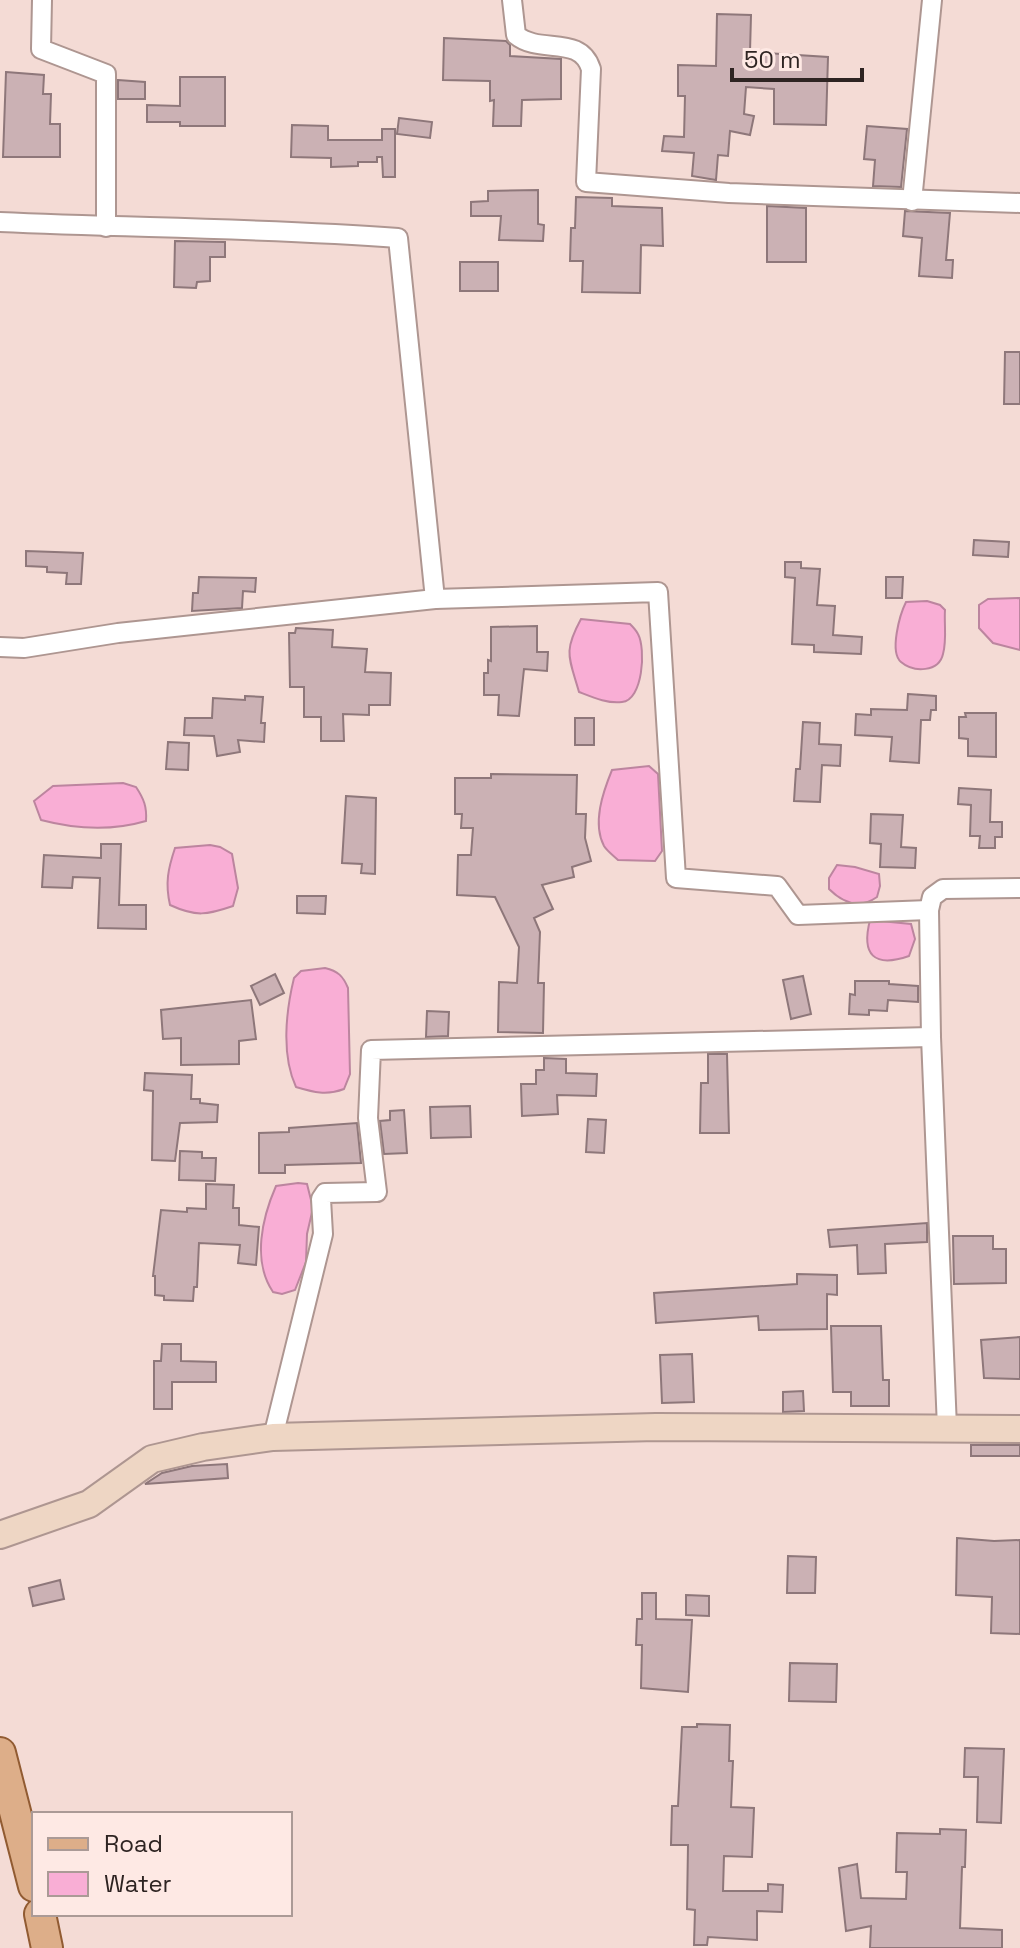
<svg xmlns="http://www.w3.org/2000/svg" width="1020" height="1948" viewBox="0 0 1020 1948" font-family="'Space Grotesk',sans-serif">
<rect width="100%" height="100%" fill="#f4dbd5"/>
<g fill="#f9aed5" stroke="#bc859f" stroke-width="2">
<path d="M1020 598V650L993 643 979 628V605L988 599Z"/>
<path d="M927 601 940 605 945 610C944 624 947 640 943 654 939 672 914 673 901 662 889 652 900 614 906 602Z"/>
<path d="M581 619 630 624C633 627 636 630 638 634 646 649 643 700 622 702 608 704 592 697 579 692 569 657 563 652 581 619Z"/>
<path d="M649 766 658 774 662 851 655 861 618 860C614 856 607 851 604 846 592 823 603 792 612 770Z"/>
<path d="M123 783 136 787C144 799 147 807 146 821 112 831 75 829 41 820L34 801 53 786Z"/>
<path d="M210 845 220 847 232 854 238 888 233 906C207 915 196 917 170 905 165 883 168 869 175 848Z"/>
<path d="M837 865 855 867 879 874 880 886 877 897C860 909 843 903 829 889V878Z"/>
<path d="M870 920 911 924 915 939 909 956C874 968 861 955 870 920Z"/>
<path d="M325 968C338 971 343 976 348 988L350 1074 344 1089C326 1096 313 1092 296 1087 281 1055 286 1011 294 978L301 971Z"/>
<path d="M298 1183 307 1184 313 1208 307 1234 306 1262 295 1290 282 1294 273 1292C252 1261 262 1218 276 1186Z"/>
</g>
<g fill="#cbb1b4" stroke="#8e777a" stroke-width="2">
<path d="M717 14 751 15 750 52 828 57 826 125 774 124V89L746 87 744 114 754 116 750 135 730 131 728 156 718 155 716 180 692 176 694 153 662 151 664 136 684 137 685 96H678V65L716 66Z"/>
<path d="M444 38 506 41 510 45V56L561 59V99L522 100 521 126H493L494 100 490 101V81L443 80Z"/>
<path d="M6 72 44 75 43 94H51L50 124H60V157H3Z"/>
<path d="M180 77H225V126H180V122H147V105L180 106Z"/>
<path d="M118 80 145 82V99H118Z"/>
<path d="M399 118 432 122 430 138 397 134Z"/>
<path d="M292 125 328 126V140H382V129H395V177H383L382 157H377V162H358V166L331 167V158L291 157Z"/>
<path d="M867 126 907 129 901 187 873 186 875 160 864 159Z"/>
<path d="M538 190V224L544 225 543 241 499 240 501 216H471V202L488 201V191Z"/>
<path d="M576 197 612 198V206L662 208 663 246 641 245 640 293 582 292 583 261H570L571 228H575Z"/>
<path d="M767 206 806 208V262H767Z"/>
<path d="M905 211 950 213 946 260H953L952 278 919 276 922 238 903 236Z"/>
<path d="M175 241 225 242V257H210V281L197 282 196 288 174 287Z"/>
<rect x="460" y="262" width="38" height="29"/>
<path d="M1005 352H1020V404H1004Z"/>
<path d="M974 540 1009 542 1008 557 973 555Z"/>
<path d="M26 551 83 553 81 584H66L67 573 47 572V567L26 566Z"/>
<path d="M785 562H801V568L820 569 817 605 835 606 833 635 862 637 861 654 814 652V645L792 644 795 578 785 577Z"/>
<path d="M199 577 256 578 255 592 243 591 242 608 192 611 193 593H198Z"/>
<path d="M886 577H903L902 598H886Z"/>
<path d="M537 626V652H548L547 671 524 669 519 716 498 715 499 695H484V673H488V660L491 661V627Z"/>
<path d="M296 628 333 630 332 647 367 649 365 672 391 673 390 705H369V715L343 714 344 741H321V717H304V687H290L289 633H295Z"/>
<path d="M908 694 936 696V710H931L930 720H921L919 763 890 761 892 737 855 735 856 714 871 715V709L907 710Z"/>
<path d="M245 696 263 697 261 723H265L264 742 238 740 240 752 217 756 214 736 184 735 185 718H212L213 698 245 700Z"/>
<path d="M965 713H996V757L968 756V739L959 738V717H966Z"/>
<rect x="575" y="718" width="19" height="27"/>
<path d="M803 722 820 723 819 744 841 745 840 766 822 765 820 802 794 801 796 769H800Z"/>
<path d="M168 742 189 743 188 770 166 769Z"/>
<path d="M491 774 577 775 576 814H586L585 838 591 861 572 867 574 877 542 885 553 909 534 918 540 932 538 983H544L543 1033 498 1032 499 982 517 983 519 947 495 897 457 895 458 855H471L473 828H461L462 814H455V778H491Z"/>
<path d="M959 788 991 790 990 822H1002V837H995V848H979L980 836H970L971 805 958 804Z"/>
<path d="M346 796 376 798 375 874 361 873 362 864 342 863Z"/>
<path d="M871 814 903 815 901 847 916 848 915 868 880 867 881 844 870 843Z"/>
<path d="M101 844H121L119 905H146V929L98 928 100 878 73 877 72 888 42 887 44 855 101 858Z"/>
<path d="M297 896H326L325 914 297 913Z"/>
<path d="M275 974 284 993 260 1005 251 986Z"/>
<path d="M803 976 811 1014 791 1019 783 980Z"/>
<path d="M855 981H889V984L918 986V1002L888 1000 887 1011 869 1010V1015L849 1014 850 994 855 995Z"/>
<path d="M251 1000 256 1039 239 1041V1064L181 1065V1038L163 1039 161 1010Z"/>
<path d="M427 1011 449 1012 448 1036 426 1037Z"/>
<path d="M708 1054H727L729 1133H700L701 1083H708Z"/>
<path d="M544 1058 566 1059V1073L597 1074 596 1096 557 1095 558 1114 522 1116 521 1084H536V1070H544Z"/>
<path d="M145 1073 192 1075 191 1099H200V1103L218 1105 217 1122 180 1123 175 1161 152 1160 153 1091 144 1090Z"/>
<path d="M470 1106 471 1137 431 1138 430 1107Z"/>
<path d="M404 1110 407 1153 384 1154 380 1121 390 1120V1111Z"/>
<path d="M588 1119 606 1120 604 1153 586 1152Z"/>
<path d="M357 1123 361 1163 285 1165V1173H259V1133L289 1132V1128Z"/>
<path d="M180 1151 202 1152V1158H216L215 1181 179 1180Z"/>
<path d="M206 1184 234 1185 233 1208H239V1225L259 1227 256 1265 238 1263 240 1245 199 1243 197 1287H194L193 1301 164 1300V1296L155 1295V1276H153L161 1210 187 1212V1208L206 1209Z"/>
<path d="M927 1223V1242L885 1244 886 1273 858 1274 857 1245 830 1247 828 1230Z"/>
<path d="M953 1236H993V1249H1006V1283L954 1284Z"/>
<path d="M797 1274 837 1275V1295L827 1294V1329L759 1330 758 1316 656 1323 654 1293 797 1284Z"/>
<path d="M831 1326H881L883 1380H889V1406H851V1392H833Z"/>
<path d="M1020 1337V1379L984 1378 981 1340Z"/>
<path d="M162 1344H181V1361L216 1362V1382H172V1409H154V1361H161Z"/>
<path d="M692 1354 694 1402 662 1403 660 1355Z"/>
<path d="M803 1391 804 1411 783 1412V1392Z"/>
<rect x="971" y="1445" width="49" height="11"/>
<path d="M227 1464 228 1478 145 1484 162 1473 192 1466Z"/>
<path d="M957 1538 994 1541 1020 1540V1634L991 1633 992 1597 956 1595Z"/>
<path d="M788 1556 816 1557 815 1593H787Z"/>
<path d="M60 1580 64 1599 33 1606 29 1588Z"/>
<path d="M642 1593H656V1619L692 1620 688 1692 641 1688 642 1645H636L637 1619H642Z"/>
<path d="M686 1595 709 1596V1616L686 1615Z"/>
<path d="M790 1663 837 1664 836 1702 789 1701Z"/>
<path d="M697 1724 730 1725 729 1761H733L731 1807 754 1808 752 1857 724 1856 723 1891H768V1884L783 1885 782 1912 757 1911V1940L708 1937 707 1945H694L695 1910 687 1909 688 1845H671L672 1806H678L682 1727H697Z"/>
<path d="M965 1748 1004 1749 1001 1823 977 1822 978 1777H964Z"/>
<path d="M940 1829 966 1830 965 1867H962L960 1928 1002 1930V1948H870L871 1926 846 1931 839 1868 857 1864 861 1898 906 1899 907 1872H896L897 1833 940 1834Z"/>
</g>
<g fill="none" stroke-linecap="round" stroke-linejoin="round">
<defs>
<g id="street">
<path d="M42 0 41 49 106 74V227"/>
<path d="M512 0 516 35C540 55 580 34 591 69L586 182 729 193 1020 203"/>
<path d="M912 201 932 0"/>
<path d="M0 222C133 228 266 228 398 238L435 599"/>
<path d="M0 647 24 648 118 633 435 599 658 592 676 878 777 886 798 915 929 910"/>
<path d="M947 1428 931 1037 929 910 932 897 943 889 1020 888"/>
<path d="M273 1437 323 1234 321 1199 325 1193 377 1192 368 1118 371 1050 931 1037"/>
</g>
<path id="secondary" d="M0 1535 89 1504 152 1459 203 1447 273 1437 656 1427 1020 1429"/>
<g id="primary">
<path d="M0 1753 34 1886"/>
<path d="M40 1914 47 1948"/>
</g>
</defs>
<use href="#street" stroke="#ae9691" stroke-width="22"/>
<use href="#secondary" stroke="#ae9691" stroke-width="30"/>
<use href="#primary" stroke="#915b32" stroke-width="34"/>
<use href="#street" stroke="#fff" stroke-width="18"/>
<use href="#secondary" stroke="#eed6c4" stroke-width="26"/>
<use href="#primary" stroke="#ddae89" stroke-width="30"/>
</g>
<rect x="32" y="1812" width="260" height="104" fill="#fee9e4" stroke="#ab9a96" stroke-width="2"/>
<rect x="48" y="1838" width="40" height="12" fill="#ddae89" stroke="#ab9a96" stroke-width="2"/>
<text x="104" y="1852" font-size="24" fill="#2e2422">Road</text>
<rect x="48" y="1872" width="40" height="24" fill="#f9aed5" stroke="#ab9a96" stroke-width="2"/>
<text x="104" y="1892" font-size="24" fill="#2e2422">Water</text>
<path d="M732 68v12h130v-12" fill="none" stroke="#2e2422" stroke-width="4"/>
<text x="744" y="68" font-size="24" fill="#2e2422" stroke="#fee9e4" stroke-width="6" paint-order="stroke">50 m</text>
</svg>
